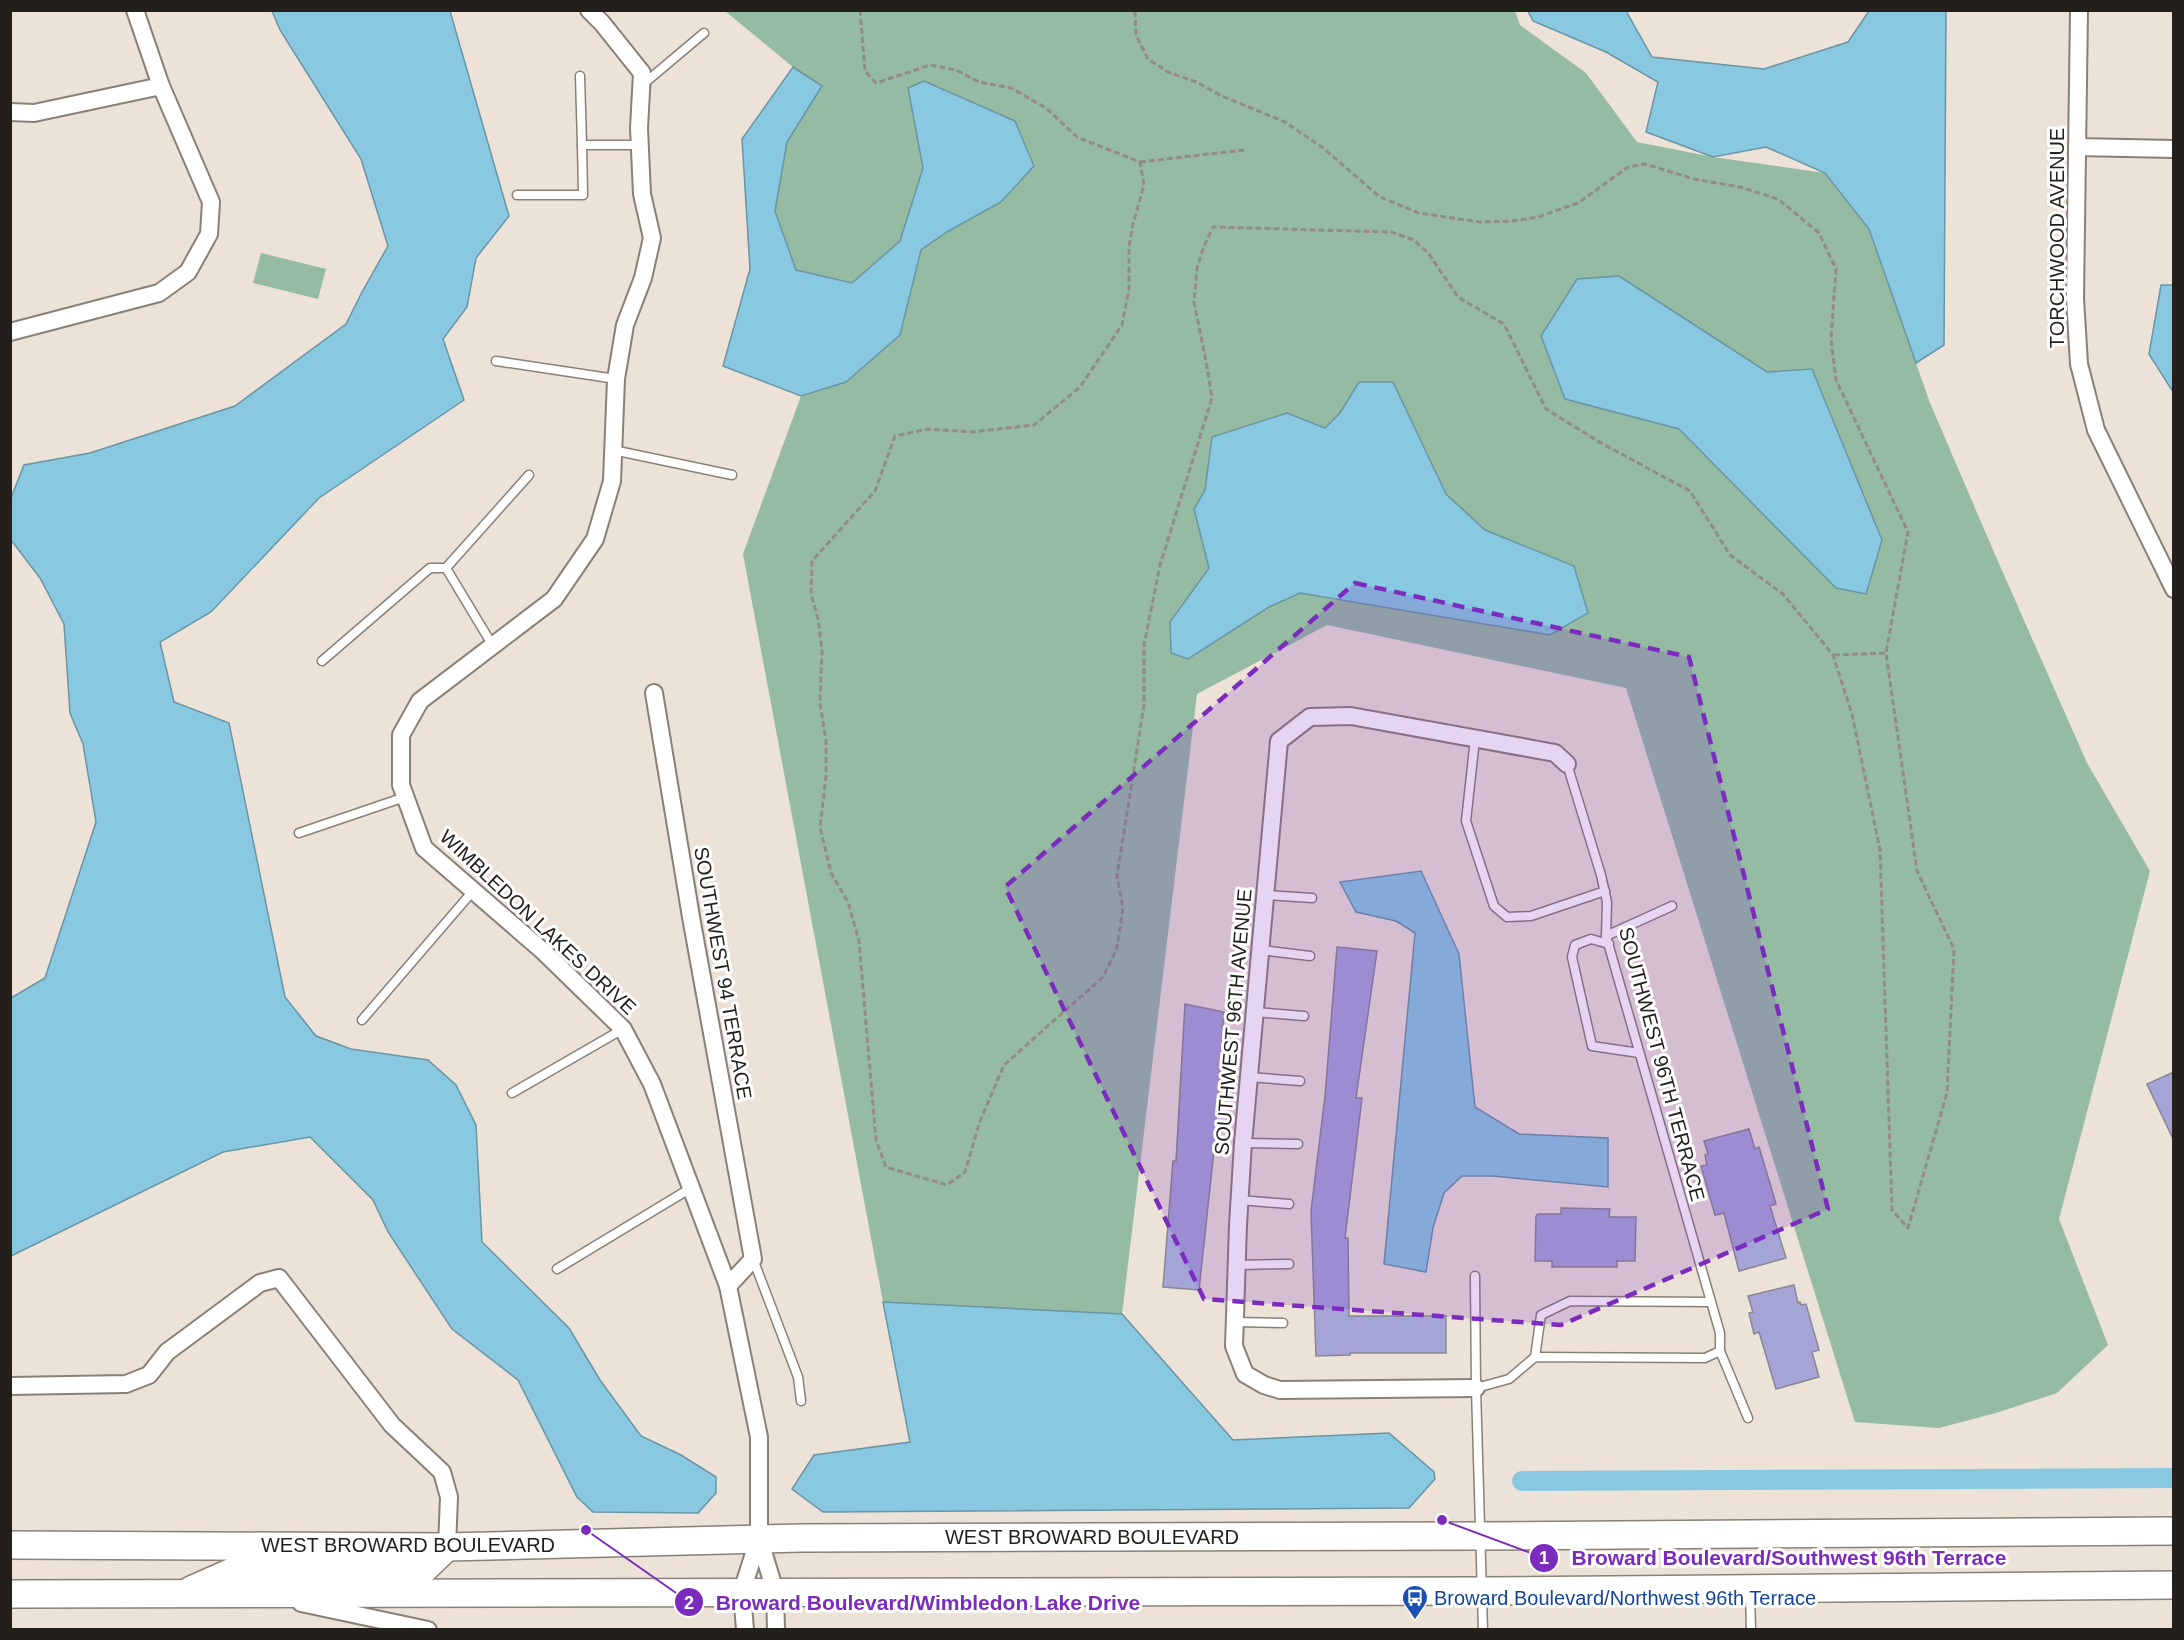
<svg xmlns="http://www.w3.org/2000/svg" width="2184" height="1640" viewBox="0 0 2184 1640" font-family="Helvetica,sans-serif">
<rect width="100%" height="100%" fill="#ece2d7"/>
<g fill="#95bca2">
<path d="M725 11H1515L1520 25 1586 73 1637 142 1713 157 1825 173 1869 229 1930 403 1993 550 2087 763 2150 871 2059 1219 2108 1345 2057 1393 1996 1413 1939 1428 1855 1422 1626 688 1327 625 1197 694 1122 1314 883 1302 743 554 801 396 723 366 750 269 742 139 793 67Z"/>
<path d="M261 253 326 269 318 299 253 283Z"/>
</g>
<g fill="#88c8e0" stroke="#6a95a5" stroke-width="1.5">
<path d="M272 11H450L509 216 476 258 467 307 443 339 464 400 319 498 211 612 160 642 174 702 229 723 285 997 316 1036 351 1049 428 1060 456 1085 476 1125 482 1242 569 1328 600 1380 641 1436 681 1455 716 1477V1493L698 1513 593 1512 577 1497 518 1380 452 1329 388 1232 373 1200 310 1137 223 1152 11 1256V998L45 978 96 822 83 744 70 713 64 624 40 578 11 540V498L24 465 90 453 235 406 346 324 362 292 388 246 361 159 280 30Z"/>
<path d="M1528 11H1626L1652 57 1764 69 1848 42 1869 11H1946L1944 345 1916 363 1869 229 1825 173 1766 147 1713 157 1646 132 1658 82 1606 52 1533 21Z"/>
<path d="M793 67 822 86 787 142 775 211 796 270 852 283 900 241 923 168 908 88 924 81 1015 121 1034 166 1001 202 947 232 921 250 900 335 846 382 801 396 723 366 750 269 742 139Z"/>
<path d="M1619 276 1767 372 1812 369 1882 540 1866 594 1836 588 1679 429 1565 399 1541 336 1577 279Z"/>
<path d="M2161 285H2173V392L2149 354Z"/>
<path d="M1359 382H1393L1446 494 1485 530 1574 566 1588 613 1550 635 1300 593 1269 607 1188 659 1171 653 1170 622 1209 568 1194 509 1205 490 1212 437 1287 413 1325 428 1340 413Z"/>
<path d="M1421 871 1459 954 1475 1107 1519 1134 1608 1138V1187L1493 1176H1462L1444 1193 1433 1228 1426 1272 1384 1264 1415 933 1396 921 1356 912 1340 882Z"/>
<path d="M883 1302 1122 1314 1233 1440 1389 1433 1434 1472 1435 1479 1409 1508 823 1512 792 1489 814 1455 910 1442Z"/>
</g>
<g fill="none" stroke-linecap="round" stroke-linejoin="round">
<path stroke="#88c8e0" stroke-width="20" d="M1522 1481 2174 1478"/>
</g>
<g fill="#a4a4d7" stroke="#878793" stroke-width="1.5">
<path d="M1337 947 1377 951 1356 1098H1362L1345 1238H1348L1349 1316H1446V1353H1350V1355L1316 1356 1311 1211 1325 1096Z"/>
<path d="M1185 1004 1224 1012 1215 1141 1199 1290 1163 1287 1173 1161H1176Z"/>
<path d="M2174 1072V1141L2147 1084Z"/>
<path d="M1749 1129 1755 1149 1759 1147 1772 1190 1776 1204 1770 1206 1786 1258 1739 1271 1724 1213 1715 1215 1701 1166 1707 1165 1705 1155 1708 1154 1704 1141Z"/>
<path d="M1561 1208 1610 1209 1609 1217H1636L1635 1261H1617V1267H1552V1261H1535L1536 1216 1538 1214H1561Z"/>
<path d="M1794 1285 1798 1303 1800 1302 1801 1305 1806 1304 1819 1350 1812 1352 1819 1377 1776 1389 1759 1332 1754 1334 1749 1313 1753 1312 1748 1296Z"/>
</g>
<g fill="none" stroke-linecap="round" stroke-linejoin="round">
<defs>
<g id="service">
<path d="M580 76 582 145H639"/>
<path d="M641 86 704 33"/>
<path d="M517 195H583L582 145"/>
<path d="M496 361 616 379"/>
<path d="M613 450 732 475"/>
<path d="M446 568 529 475"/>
<path d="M322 661 430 568H446L493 646"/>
<path d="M1475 739 1466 821 1494 906 1507 917 1531 916 1605 891"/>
<path d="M299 833 405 797"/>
<path d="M1266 895 1312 898"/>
<path d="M1606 936 1672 906"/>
<path d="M1609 944 1591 939 1575 945 1572 957 1592 1046 1639 1053"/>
<path d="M1261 950 1310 956"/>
<path d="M1255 1012 1304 1016"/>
<path d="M362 1020 473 891"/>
<path d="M1249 1077 1300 1081"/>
<path d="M512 1093 623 1029"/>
<path d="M1243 1143 1298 1144"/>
<path d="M1239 1200 1289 1204"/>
<path d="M753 1259 798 1377 801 1401"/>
<path d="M1237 1265 1289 1264"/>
<path d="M557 1269 691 1188"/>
<path d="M1475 1276 1476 1388 1483 1630"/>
<path d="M1235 1322 1283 1323"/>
<path d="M1720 1351 1748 1418"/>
<path d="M1535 1357 1541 1315 1570 1301 1711 1302"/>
<path d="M1476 1388 1509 1379 1535 1357 1705 1358 1720 1351V1333L1606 936 1607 902 1601 875 1567 764"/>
<path d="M1750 1593 1751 1630"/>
</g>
<g id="minor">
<path d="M589 10 602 23 642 73 639 128 642 194 652 238 643 278 625 325 616 379 612 481 595 539 554 599 420 701 401 735V785L424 848 544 952 623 1029 652 1084 728 1286 759 1437V1538L742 1591 745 1630"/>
<path d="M2079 10 2075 298 2079 364 2096 430 2174 589"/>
<path d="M10 112 34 113 161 86"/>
<path d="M2077 147 2174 149"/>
<path d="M10 332 159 293 188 272 209 234 211 202 161 86 135 10"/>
<path d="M654 693 691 917 753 1259 728 1286"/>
<path d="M10 1386 126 1384 149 1375 167 1352 260 1283 279 1278 392 1425 442 1472 449 1497 447 1547"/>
<path d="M1476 1388 1280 1390 1264 1385 1245 1374 1234 1346 1238 1225 1243 1143 1279 741 1310 717 1351 716 1555 753 1567 764"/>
<path d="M759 1538 775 1591 776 1630"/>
<path d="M301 1603 428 1630"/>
</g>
<g id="primary">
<path d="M10 1545 447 1547 801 1538 1480 1536 2174 1531"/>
<path d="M191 1590 234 1571 424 1569 447 1547"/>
<path d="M10 1594 1483 1591 2174 1585"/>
</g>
</defs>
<use href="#service" stroke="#898177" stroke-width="11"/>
<use href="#minor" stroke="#898177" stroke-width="20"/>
<use href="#primary" stroke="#898177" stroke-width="30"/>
<g stroke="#938c84" stroke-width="3" stroke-dasharray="6 3" stroke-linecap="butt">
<path d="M860 10 865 71 876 83 930 65 956 70 979 82 1011 88 1046 108 1077 137 1140 162 1144 185 1133 224 1129 246V289L1122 325 1080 387 1034 425 972 432 928 429 895 436 875 491 812 561 811 594 818 619 822 651 820 703 826 740V776L820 827 831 873 848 902 859 941 876 1140 886 1167 947 1185 965 1172 980 1121 1004 1065 1103 977 1117 948 1123 908 1117 876 1144 705V645L1160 565 1212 398 1206 361 1194 302 1197 268 1204 246 1213 227 1391 232 1414 240 1429 254 1458 297 1504 324 1546 409 1601 443 1690 491 1730 555 1783 594 1833 655 1852 714 1880 850 1892 1210 1908 1228 1947 1093 1954 949 1917 871 1886 653 1908 532 1836 380 1831 339 1836 269 1819 233 1778 199 1740 187 1694 179 1645 164 1628 167 1578 203 1538 217 1513 221 1480 222 1419 213 1380 197 1323 148 1285 122 1222 96 1196 82 1168 72 1148 59 1136 35 1135 10"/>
<path d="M1140 162 1244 150"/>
<path d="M1834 655 1886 653"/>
</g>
<use href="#service" stroke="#fff" stroke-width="8"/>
<use href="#minor" stroke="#fff" stroke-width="16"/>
<use href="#primary" stroke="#fff" stroke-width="27"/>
</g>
<path fill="#7b2cbf" fill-opacity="0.2" stroke="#7b2cbf" stroke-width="4.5" stroke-dasharray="12 8" stroke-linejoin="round" d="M1355 583 1689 657 1828 1209 1561 1325 1204 1299 1005 887Z"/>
<defs>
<symbol id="bus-pin" viewBox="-11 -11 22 30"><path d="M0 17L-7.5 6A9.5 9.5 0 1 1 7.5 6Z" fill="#1a4fb4" stroke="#fff"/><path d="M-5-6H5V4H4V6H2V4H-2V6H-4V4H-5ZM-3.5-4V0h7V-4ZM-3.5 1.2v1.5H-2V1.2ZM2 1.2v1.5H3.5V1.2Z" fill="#fff"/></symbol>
</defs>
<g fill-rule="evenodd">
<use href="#bus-pin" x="1400" y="1583" width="30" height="40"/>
</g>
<g text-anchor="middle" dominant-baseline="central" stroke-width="6" stroke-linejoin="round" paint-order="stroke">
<g font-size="20" fill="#231f1b" stroke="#fff">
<text transform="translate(2057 238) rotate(-90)">TORCHWOOD AVENUE</text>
<text transform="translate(538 922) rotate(43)">WIMBLEDON LAKES DRIVE</text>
<text transform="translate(723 973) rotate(80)">SOUTHWEST 94 TERRACE</text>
<text transform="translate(1233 1022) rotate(-85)">SOUTHWEST 96TH AVENUE</text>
<text transform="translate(1662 1064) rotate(75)">SOUTHWEST 96TH TERRACE</text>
<text x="1092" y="1537">WEST BROWARD BOULEVARD</text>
<text x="408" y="1545">WEST BROWARD BOULEVARD</text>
</g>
<g font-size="20" fill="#164399" stroke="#fff" text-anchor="start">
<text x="1434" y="1598">Broward Boulevard/Northwest 96th Terrace</text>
</g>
</g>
<path fill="none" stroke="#7b2cbf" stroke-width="2" d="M1442 1520L1544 1558M586 1530L689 1602"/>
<g fill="#7b2cbf" stroke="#fff" stroke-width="2">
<circle cx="1442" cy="1520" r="6"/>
<circle cx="586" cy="1530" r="6"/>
<circle cx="1544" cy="1558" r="15"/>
<circle cx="689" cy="1602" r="15"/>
</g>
<g font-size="18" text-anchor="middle" font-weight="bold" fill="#fff">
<text x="1544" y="1564">1</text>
<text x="689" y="1609">2</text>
</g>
<g font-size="21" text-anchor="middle" font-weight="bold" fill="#7b2cbf" stroke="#fff" stroke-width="6" stroke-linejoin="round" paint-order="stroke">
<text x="1789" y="1565">Broward Boulevard/Southwest 96th Terrace</text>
<text x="928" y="1610">Broward Boulevard/Wimbledon Lake Drive</text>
</g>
<rect width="2184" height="1640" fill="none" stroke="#231f1b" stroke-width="24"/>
</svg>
